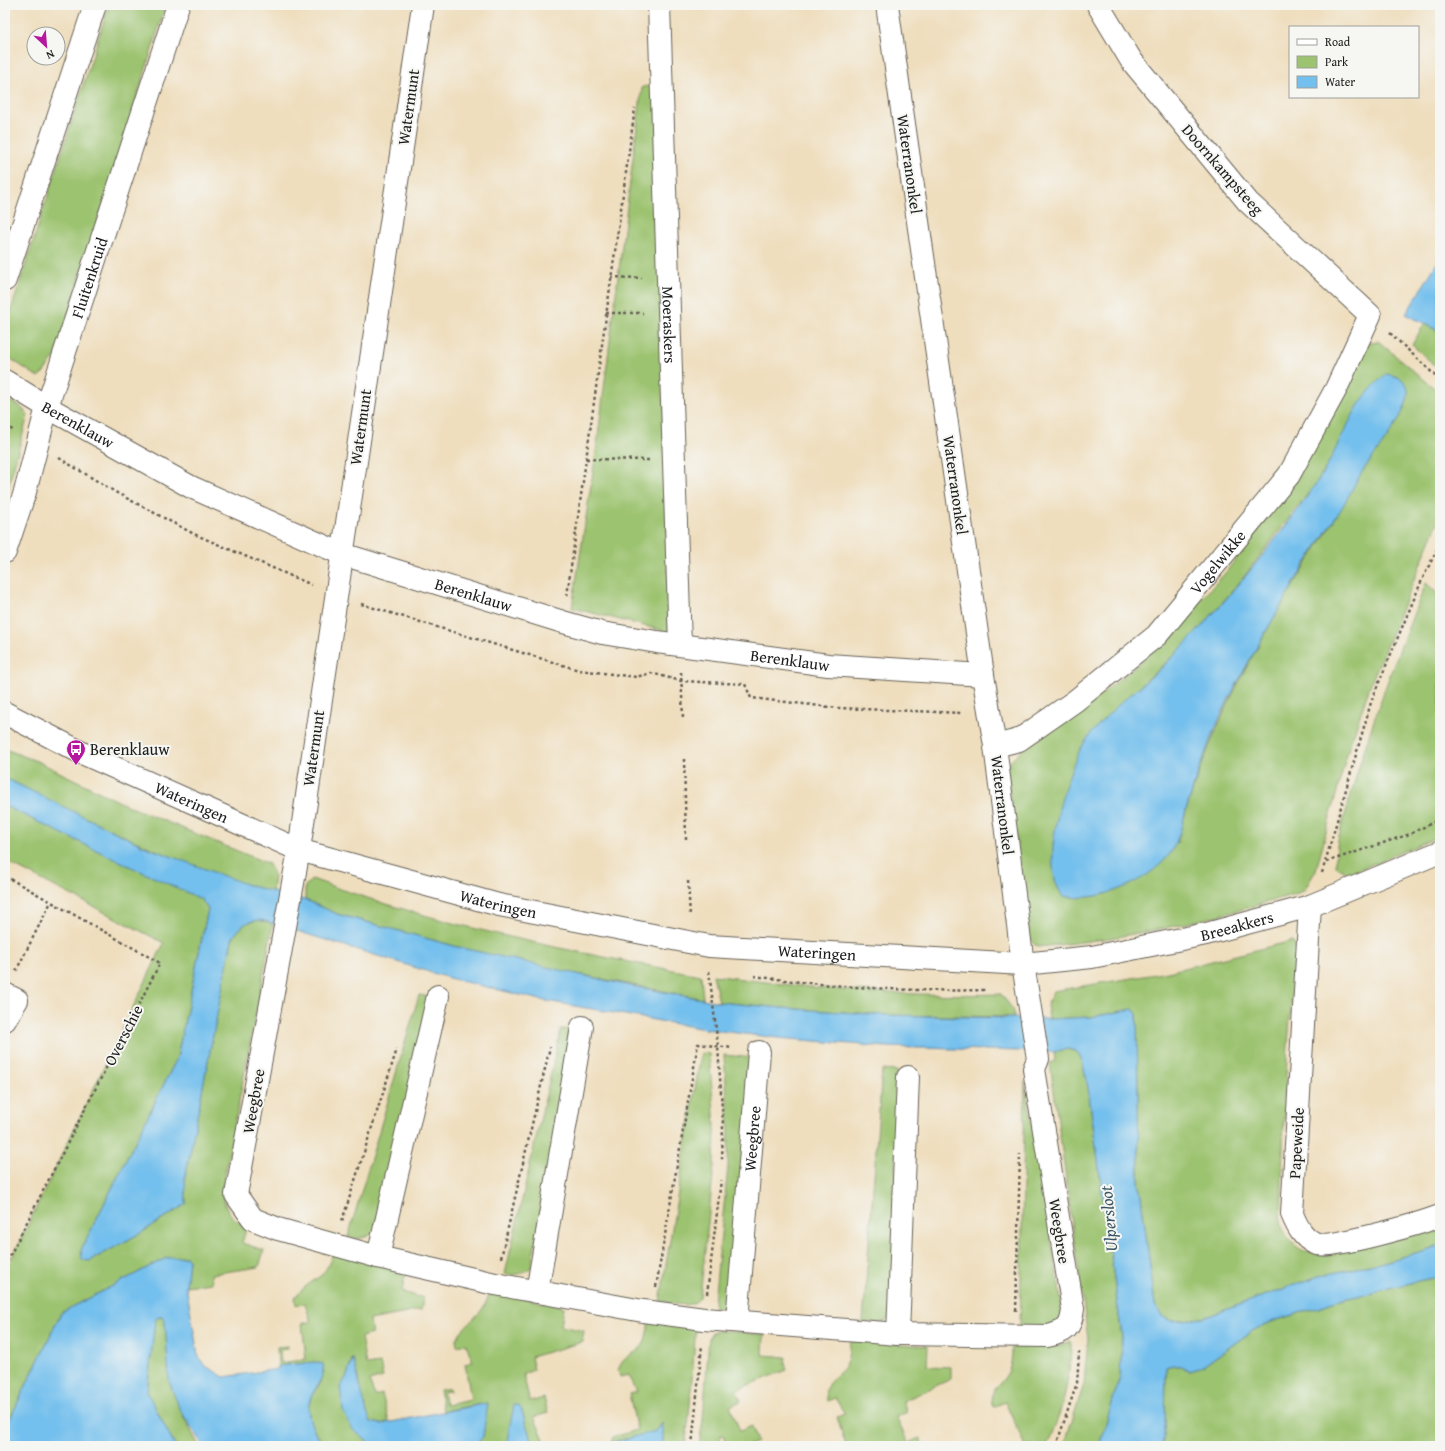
<svg xmlns="http://www.w3.org/2000/svg" width="1445" height="1451" viewBox="0 0 1445 1451" font-family="'Gentium Book Plus',serif">
<rect width="100%" height="100%" fill="#f6f6f2"/>
<filter id="ink" filterUnits="userSpaceOnUse"><feTurbulence type="fractalNoise" baseFrequency=".025" numOctaves="2"/><feDisplacementMap in="SourceGraphic" scale="8" xChannelSelector="R" yChannelSelector="G"/><feConvolveMatrix kernelMatrix="1 2 1 2 8 2 1 2 1" color-interpolation-filters="sRGB"/></filter>
<filter id="wash" filterUnits="userSpaceOnUse"><feTurbulence type="fractalNoise" baseFrequency=".012" numOctaves="4" result="noise"/><feDisplacementMap in="SourceGraphic" scale="16" xChannelSelector="R" yChannelSelector="G"/><feGaussianBlur stdDeviation="0.9" result="paint"/><feColorMatrix in="noise" values="0 0 0 0 0 0 0 0 0 0 0 0 0 0 0 0 0 1.4 0 .05"/><feComposite in="paint" operator="in"/></filter>
<g filter="url(#wash)">
<rect width="100%" height="100%" fill="#efdebe"/>
<g fill="#9cc36f" stroke="#5c7046" fill-rule="evenodd">
<path d="M109 5H166L55 357 44 372 38 377 5 355V329Z"/>
<path d="M658 85 669 632 572 608 596 452 642 87Z"/>
<path d="M1424 324 1437 330 1440 328V370L1412 345Z"/>
<path d="M1378 341 1440 393V517L1371 683 1347 754 1316 870 1304 891C1217 919 1128 939 1037 947L1030 940 1006 766 1023 749 1082 710 1144 659 1172 631 1226 572 1277 504 1366 343ZM1386 375 1393 427C1383 443 1373 457 1362 472 1350 489 1341 509 1330 527 1265 628 1207 726 1177 843L1086 897 1053 844 1060 807 1071 773 1082 748 1097 728 1118 707 1192 638 1239 583 1317 482 1333 456 1361 402Z"/>
<path d="M5 399 20 406 28 415 5 499Z"/>
<path d="M1426 583 1440 596V836L1349 874 1336 866C1334 844 1344 820 1350 798 1370 725 1397 654 1426 583Z"/>
<path d="M5 749 39 762 126 805 269 864 274 877 272 892C178 866 92 821 5 778Z"/>
<path d="M5 806 201 899 208 909 177 1058 81 1250 90 1261 144 1231 186 1204 185 1178 232 939C245 920 251 917 273 924L222 1190C223 1206 231 1221 247 1226L242 1243 264 1250 259 1267 211 1274 212 1283 186 1286 189 1260 187 1257 166 1258 61 1313 5 1429V1272L164 943 5 861Z"/>
<path d="M312 879C437 925 570 952 701 975L703 999 547 968 458 947 337 914 305 901V886Z"/>
<path d="M1292 941 1296 947 1297 955C1285 1045 1283 1135 1281 1225 1292 1249 1307 1257 1333 1254L1440 1225V1246L1384 1262 1319 1276 1203 1318 1172 1321 1162 1316 1155 1305 1139 1181 1137 1014 1133 1009 1092 1017 1049 1019 1047 1005 1053 991 1168 972Z"/>
<path d="M713 975C811 989 902 997 1001 994L1014 1011V1017L885 1015 782 1008 719 1002Z"/>
<path d="M419 995 432 997 375 1232C365 1238 359 1240 348 1237Z"/>
<path d="M561 1029 574 1030 531 1268C522 1274 515 1276 505 1274Z"/>
<path d="M1067 1049 1076 1051 1082 1060 1088 1088 1122 1337 1120 1377 1099 1446H1064L1084 1384 1088 1339 1050 1063 1055 1061 1054 1052Z"/>
<path d="M701 1053 709 1054 715 1125 714 1166 700 1297C692 1310 674 1303 660 1301Z"/>
<path d="M724 1055 753 1058 731 1303 725 1308H715L714 1302 728 1167 729 1126Z"/>
<path d="M882 1070 897 1071 893 1310C889 1326 877 1323 863 1322Z"/>
<path d="M1025 1082 1063 1310C1059 1333 1038 1327 1020 1327Z"/>
<path d="M333 1252 405 1273 402 1292 424 1298 421 1310 370 1320 372 1334 361 1337 366 1365 380 1363 383 1377 369 1381 375 1396 382 1394 389 1422 381 1424 371 1422 367 1413 352 1359 347 1376 340 1388 368 1442 381 1446H325L310 1424 308 1407 312 1395 319 1385 324 1371 315 1362 278 1366 277 1347 287 1346V1349L280 1350 281 1363 306 1359 302 1323 311 1322 305 1304 296 1305 295 1298C302 1288 309 1284 319 1277 327 1271 330 1261 333 1252Z"/>
<path d="M1440 1276V1446H1162L1165 1428 1166 1367 1173 1365 1190 1370 1203 1366 1252 1331 1271 1322 1336 1301Z"/>
<path d="M490 1291 564 1307 561 1326 584 1331 582 1342 531 1357 534 1370 523 1374 530 1402 544 1398 548 1413 534 1417 547 1446H533L521 1409 515 1404 513 1418 507 1440 509 1446H474L483 1437 487 1403 443 1411 440 1390 450 1388 451 1391 443 1392 446 1405 471 1400 465 1364 473 1362 466 1344 457 1346 456 1340C468 1317 483 1319 490 1291Z"/>
<path d="M159 1316H163L165 1321 179 1408 199 1446H175L147 1392 155 1321Z"/>
<path d="M649 1320 696 1325 689 1417 685 1446H663L662 1423 656 1431 611 1443 613 1437 637 1430 629 1394 637 1392 629 1375 620 1377 618 1370C625 1352 637 1356 644 1343 647 1336 648 1328 649 1320Z"/>
<path d="M718 1330 764 1335 763 1355 786 1357 785 1364 787 1370 736 1390 741 1401 730 1406 740 1431 752 1426 757 1442 747 1446H725L724 1436 720 1435V1446H699L703 1419 709 1338 712 1333Z"/>
<path d="M850 1341 928 1346 927 1366 951 1367V1379L903 1401 907 1412 896 1417 908 1443 920 1438 923 1446H846L837 1417 845 1414 835 1398 827 1401C820 1382 839 1378 846 1364 849 1357 849 1349 850 1341Z"/>
<path d="M1071 1341C1071 1377 1062 1413 1047 1446H1025L1005 1402 993 1407C986 1391 1002 1385 1008 1372 1012 1364 1012 1356 1012 1347H1055Z"/>
</g>
<g fill="#73bfed" stroke="#486e84">
<path d="M1440 258V328L1437 330 1406 314Z"/>
<path d="M1386 374C1396 376 1407 378 1408 391 1410 412 1374 455 1362 472 1354 485 1348 498 1340 511 1324 535 1307 560 1293 585 1264 636 1232 686 1210 741 1202 762 1194 783 1188 804 1182 822 1180 840 1169 855 1148 882 1097 904 1063 896 1038 867 1064 779 1081 748 1098 719 1133 693 1158 671 1187 644 1213 614 1239 584 1266 551 1294 517 1317 482 1334 457 1344 428 1360 403 1367 392 1377 383 1386 374Z"/>
<path d="M5 778 146 847 251 886 308 901 337 914 458 947 626 985 719 1002 782 1008 885 1015 1049 1019 1092 1017 1133 1009 1137 1014 1139 1181 1155 1305 1162 1316 1172 1321 1203 1318 1319 1276 1384 1262 1440 1246V1276L1336 1301 1271 1322 1252 1331 1203 1366 1190 1370 1173 1365 1166 1367 1165 1428 1162 1446H1099L1120 1377 1122 1337 1088 1088 1082 1060 1076 1051 1067 1049 1054 1052 887 1047 778 1038 705 1029 541 1000 449 978 261 920C245 921 241 926 232 939L185 1178 186 1204 144 1231 90 1261 82 1260 81 1250 177 1058 208 909 201 899 129 866 5 806Z"/>
<path d="M187 1257 189 1260 186 1286 198 1355 204 1365 224 1377 278 1369V1366L315 1362 323 1364C325 1378 317 1384 312 1395 303 1413 313 1432 325 1446H203L179 1408 169 1381 165 1321 162 1316H159L155 1321 147 1392 175 1446H5V1429L61 1313 166 1258Z"/>
<path d="M353 1358 367 1413 371 1422 381 1424 488 1403 483 1437 474 1446H381L368 1442 352 1429 343 1411 340 1387 347 1376Z"/>
<path d="M514 1404 521 1408 533 1446H509C505 1436 513 1416 514 1404Z"/>
<path d="M663 1423V1446H599L656 1431Z"/>
</g>
</g>
<g filter="url(#ink)">
<g fill="none" stroke-linecap="round" stroke-linejoin="round">
<defs>
<g id="minor">
<path d="M423 5 299 850 236 1195 253 1219 278 1229 378 1257 495 1284 643 1311 704 1319 898 1334 1048 1336C1066 1331 1071 1329 1073 1309L1034 1069 1038 1059 1023 964 995 746 983 675 887 5"/>
<path id="s1" d="M659 5 680 645"/>
<path d="M5 280 95 5"/>
<path id="s2" d="M5 381 47 407 191 487 342 554 563 622 602 633 657 642 828 665 983 675"/>
<path id="s3" d="M5 552 25 492 47 407 178 5"/>
<path id="s4" d="M5 713 82 753 299 850 499 905 709 946 1023 964 1092 957 1206 934 1310 906 1440 852"/>
<path id="s5" d="M995 746 1019 740 1075 701 1157 635 1289 475 1336 389 1370 315 1248 202 1131 60 1098 5"/>
<path d="M1310 906 1292 1214C1297 1226 1303 1239 1317 1244 1331 1249 1422 1223 1440 1216"/>
<path d="M5 994 17 1000 5 1020"/>
<path d="M378 1257 438 996"/>
<path d="M537 1292 582 1027"/>
<path id="s6" d="M737 1321 759 1052"/>
<path d="M898 1334 908 1077"/>
</g>
</defs>
<use href="#minor" stroke="#666055" stroke-width="24"/>
<g stroke="#666055" stroke-width="2.5" stroke-dasharray="3 3" stroke-linecap="butt">
<path d="M611 277 642 278"/>
<path d="M606 313H643"/>
<path d="M1390 333 1440 380"/>
<path d="M5 425 14 431"/>
<path d="M59 458 117 493 194 534 312 585"/>
<path d="M586 459 649 460"/>
<path d="M567 596 635 108"/>
<path d="M361 604 579 670 636 677 651 673 681 681 745 684 751 698 838 708 963 713"/>
<path d="M681 672 683 718"/>
<path d="M684 759 686 839"/>
<path d="M1326 862 1410 834 1440 819"/>
<path d="M1322 873 1372 699 1422 580 1440 543"/>
<path d="M5 876 160 963 5 1265"/>
<path d="M688 881 690 916"/>
<path d="M16 971 51 902"/>
<path d="M709 971 718 1046 723 1125 722 1161"/>
<path d="M754 976C830 987 909 992 986 990"/>
<path d="M342 1221 397 1049"/>
<path d="M501 1258 550 1047"/>
<path d="M656 1287 698 1044 733 1048"/>
<path d="M707 1294 721 1180"/>
<path d="M1016 1311 1020 1154"/>
<path d="M692 1446 702 1345"/>
<path d="M1056 1446 1077 1383 1079 1352"/>
</g>
<use href="#minor" stroke="#fff" stroke-width="22"/>
</g>
</g>
<defs>
<symbol id="bus-pin" viewBox="-11 -11 22 30"><path d="M0 17L-7.5 6A9.5 9.5 0 1 1 7.5 6Z" fill="#b5179e" stroke="#f6f6f2"/><path d="M-5-6H5V4H4V6H2V4H-2V6H-4V4H-5ZM-3.5-4V0h7V-4ZM-3.5 1.2v1.5H-2V1.2ZM2 1.2v1.5H3.5V1.2Z" fill="#fff"/></symbol>
</defs>
<g fill-rule="evenodd">
<use href="#bus-pin" x="65" y="738" width="22" height="30"/>
</g>
<g text-anchor="middle" dominant-baseline="central" stroke-width="4" stroke-linejoin="round" paint-order="stroke">
<g font-size="16" fill="#1c1c1c" stroke="#f6f6f2">
<text transform="translate(408 107) rotate(-82)">Watermunt</text>
<text transform="translate(910 164) rotate(82)">Waterranonkel</text>
<text transform="translate(1223 169) rotate(49)">Doornkampsteeg</text>
<text stroke="none"><textPath href="#s3" startOffset="287">Fluitenkruid</textPath></text>
<text stroke="none"><textPath href="#s1" startOffset="320">Moeraskers</textPath></text>
<text stroke="none"><textPath href="#s2" startOffset="85">Berenklauw</textPath></text>
<text transform="translate(360 427) rotate(-82)">Watermunt</text>
<text transform="translate(956 485) rotate(82)">Waterranonkel</text>
<text stroke="none"><textPath href="#s5" startOffset="293">Vogelwikke</textPath></text>
<text stroke="none"><textPath href="#s2" startOffset="517">Berenklauw</textPath></text>
<text stroke="none"><textPath href="#s2" startOffset="841">Berenklauw</textPath></text>
<text transform="translate(313 748) rotate(-82)">Watermunt</text>
<text stroke="none"><textPath href="#s4" startOffset="207">Wateringen</textPath></text>
<text transform="translate(1003 805) rotate(83)">Waterranonkel</text>
<text stroke="none"><textPath href="#s4" startOffset="531">Wateringen</textPath></text>
<text stroke="none"><textPath href="#s4" startOffset="1278">Breeakkers</textPath></text>
<text stroke="none"><textPath href="#s4" startOffset="854">Wateringen</textPath></text>
<text transform="translate(123 1035) rotate(-63)">Overschie</text>
<text transform="translate(253 1101) rotate(-80)">Weegbree</text>
<text stroke="none"><textPath href="#s6" startOffset="183">Weegbree</textPath></text>
<text transform="translate(1296 1143) rotate(-87)">Papeweide</text>
<text transform="translate(1060 1231) rotate(81)">Weegbree</text>
</g>
<g font-size="16" fill="#1c1c1c" stroke="#f6f6f2" text-anchor="start">
<text x="90" y="749">Berenklauw</text>
</g>
<g font-size="17" font-style="italic" fill="#3a5565" stroke="#f6f6f2">
<text transform="translate(1108 1219) rotate(-95)">Ulpersloot</text>
</g>
</g>
<rect width="1445" height="1451" fill="none" stroke="#f6f6f2" stroke-width="20"/>
<rect x="1289" y="26" width="130" height="72" fill="#f6f6f2" stroke="#9f9f9c"/>
<rect x="1297" y="39" width="20" height="6" fill="#ffffff" stroke="#9f9f9c"/>
<text x="1325" y="46" font-size="12" fill="#1c1c1c">Road</text>
<rect x="1297" y="56" width="20" height="12" fill="#9cc36f" stroke="#9f9f9c"/>
<text x="1325" y="66" font-size="12" fill="#1c1c1c">Park</text>
<rect x="1297" y="76" width="20" height="12" fill="#73bfed" stroke="#9f9f9c"/>
<text x="1325" y="86" font-size="12" fill="#1c1c1c">Water</text>
<g transform="translate(46 46) rotate(154)"><circle r="19" fill="#f6f6f2" stroke="#9f9f9c"/>
<path d="M0-3L7 15L0 10L-7 15Z" fill="#b5179e"/>
<text y="-6" font-size="11" font-weight="bold" text-anchor="middle" fill="#1c1c1c">N</text>
</g>
</svg>
